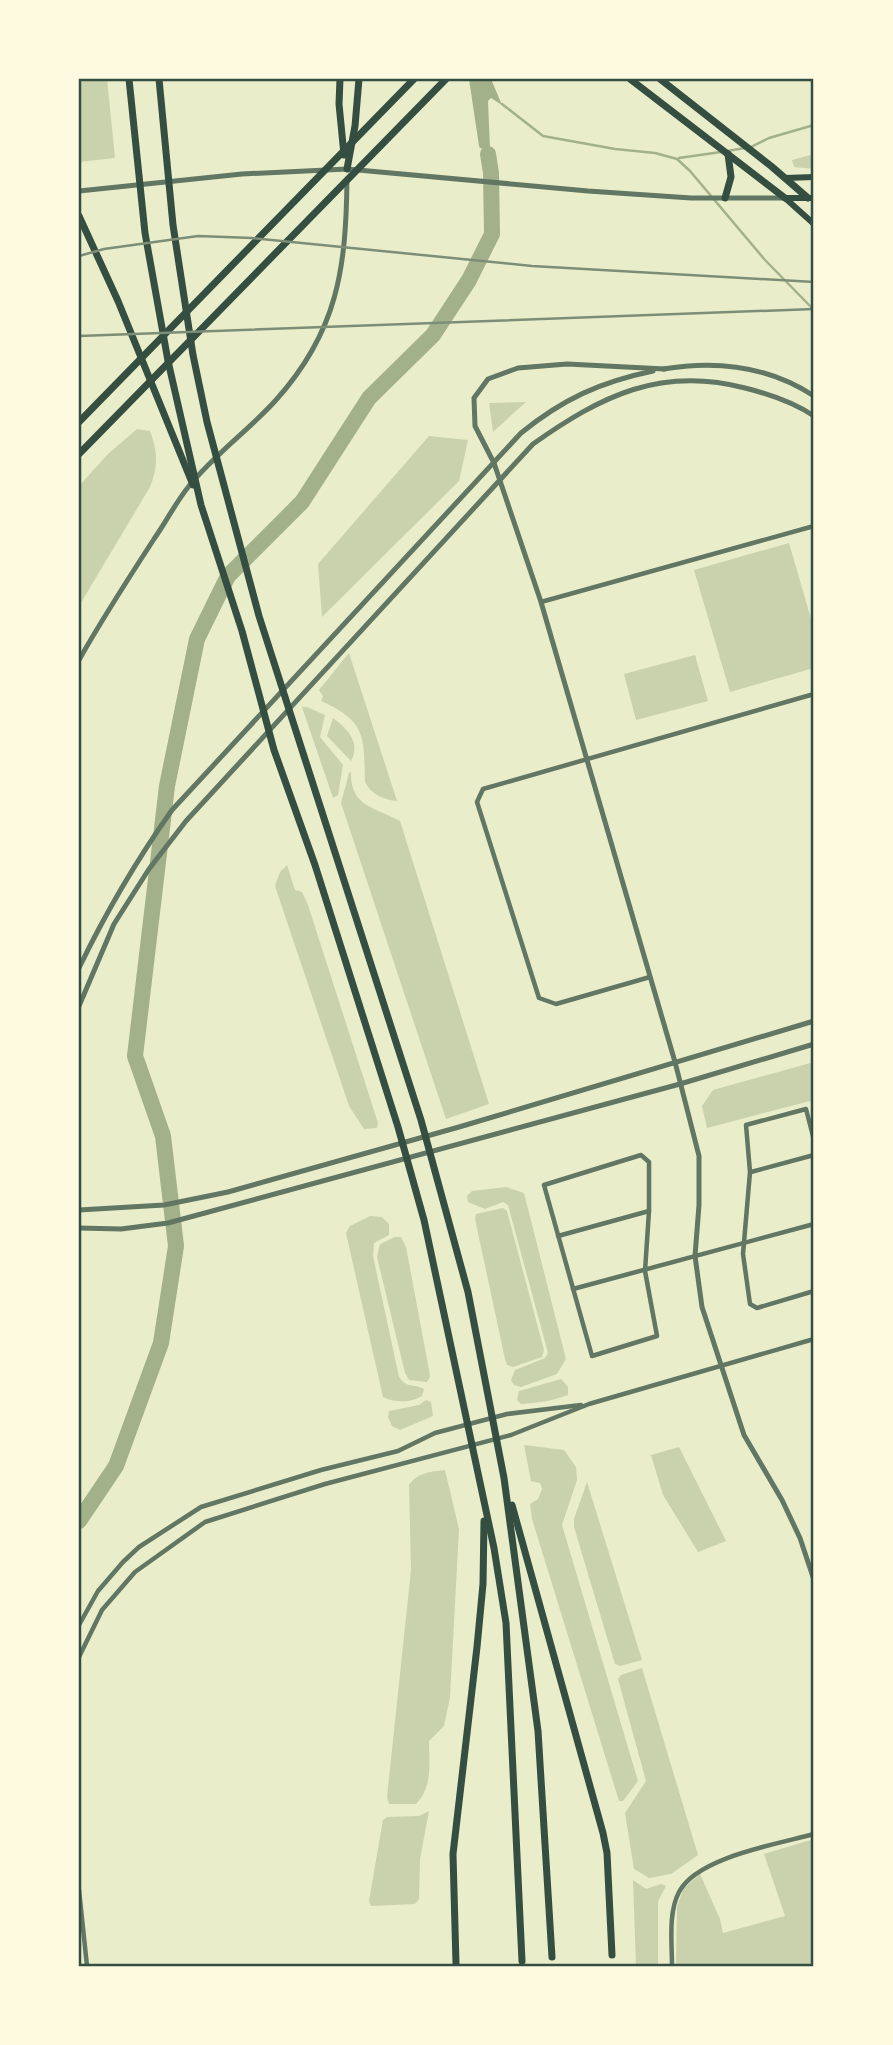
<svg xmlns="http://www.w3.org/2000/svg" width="893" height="2045" viewBox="0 0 893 2045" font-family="Ubuntu,sans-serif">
<rect width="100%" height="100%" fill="#e9edc9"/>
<g fill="#cad2ad">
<path d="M94 79H107L115 158 79 162V82Z"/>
<path d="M814 154V169L794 167 792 160Z"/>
<path d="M526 402 493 432 489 403Z"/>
<path d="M137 429 150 431C158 452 158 467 150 487L79 606V486L108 454Z"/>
<path d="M429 436 468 440 459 481 322 617 318 564Z"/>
<path d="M789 543 814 629V668L730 692 694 570Z"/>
<path d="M349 653 397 801C384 800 371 794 365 782 364 736 366 721 321 701L323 696 319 690Z"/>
<path d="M695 655 708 701 636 720 624 674Z"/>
<path d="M302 707H307L325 715 320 737 343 765 338 795 333 798Z"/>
<path d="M333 718C347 728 361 743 351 761L327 736Z"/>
<path d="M351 772C350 807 375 807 400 821L489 1104 446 1119 341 803 349 773Z"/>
<path d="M287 865 295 890 302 892 308 905 378 1123 377 1128 364 1129 349 1106 275 886 280 872Z"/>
<path d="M814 1062V1100L707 1128 702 1106 713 1090Z"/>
<path d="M506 1187 524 1193 566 1359 557 1374 521 1387 514 1385 511 1380 515 1370 545 1358 548 1353 508 1205 503 1202 485 1209 468 1202 467 1196 472 1191Z"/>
<path d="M503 1208 507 1211 544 1350 542 1357 513 1367 507 1365 505 1359 475 1219 476 1214Z"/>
<path d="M370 1216 382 1217 389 1224V1235L374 1243 373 1256 399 1377C407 1389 414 1383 424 1389L422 1396C411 1403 395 1403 383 1397L346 1233 350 1226Z"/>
<path d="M395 1237H401L406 1247 429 1370 430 1377 427 1382 409 1380 405 1373 377 1257 380 1244Z"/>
<path d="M561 1379 568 1387V1395C552 1401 537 1403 521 1404L517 1400 519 1391Z"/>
<path d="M426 1400 431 1402 433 1416 400 1430 392 1426 388 1417 389 1411 419 1405Z"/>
<path d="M524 1445 564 1450 576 1467 577 1480 562 1525 638 1781 623 1801H619L532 1519 530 1504 538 1499 542 1489 540 1483 531 1481Z"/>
<path d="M679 1447 726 1541 698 1552 663 1495 651 1455Z"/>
<path d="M445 1470 459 1529 450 1697 444 1726 429 1741C429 1763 433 1787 416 1804H389L387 1797 411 1570 409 1485C418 1472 430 1472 445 1470Z"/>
<path d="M587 1482 642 1660 620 1666 615 1664 574 1527V1519Z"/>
<path d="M642 1668 698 1855 671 1874 649 1878 634 1869 625 1813 646 1781 618 1679 621 1675Z"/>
<path d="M429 1811 420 1859 419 1899 415 1904 371 1906 369 1901 383 1820 387 1817 419 1816Z"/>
<path d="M814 1839V1966H676L677 1907 683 1889 700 1874 720 1919 723 1933 785 1916 764 1854Z"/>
<path d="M633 1880 646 1889 661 1884 666 1886 658 1901V1966H636Z"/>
</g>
<path fill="#a3b18a" d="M469 79H491L502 105 491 98 488 101 491 173 479 146Z"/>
<path fill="#e9edc9" d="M476 148 494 149 493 176 488 175Z"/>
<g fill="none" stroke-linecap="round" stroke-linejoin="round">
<g stroke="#a3b18a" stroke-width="2.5">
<path d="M502 104 543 136 615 149 655 153 677 159 690 171 765 260 814 310"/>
<path d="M751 147 769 138 814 125"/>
<path d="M727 151 745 148"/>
<path d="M679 158 721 152"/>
</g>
<path stroke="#a3b18a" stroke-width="16" d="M79 1521 116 1466 161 1343 176 1246 163 1136 135 1056 167 786 197 639 228 576 302 502 369 398 433 335 469 280 492 234 491 173 488 154"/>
<g stroke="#617663" stroke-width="4.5">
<path d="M541 602 814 526"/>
<path d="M650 977 556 1004 539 998 477 802 483 789 814 694"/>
<path d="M814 1140 806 1109 746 1125 750 1172 743 1254 750 1304 757 1308 814 1291"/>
<path d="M641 1155 649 1162V1211L645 1271 657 1336 592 1356 544 1185Z"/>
<path d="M751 1172 814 1155"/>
<path d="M558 1236 649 1211"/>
<path d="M573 1289 814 1224"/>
<path d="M79 1625 98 1591 123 1562 139 1547 201 1507 321 1470 398 1451 435 1433 507 1414 581 1405"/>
<path d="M79 1657 102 1610 135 1572 205 1522 325 1484 511 1435 589 1404 814 1339"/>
<path d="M79 1890 87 1966"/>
<path d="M672 1966C672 1943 668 1913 679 1892 697 1857 778 1844 814 1834"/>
</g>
<g stroke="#617663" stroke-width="5">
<path d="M79 191 242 174 347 169 588 191 691 198H784"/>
<path d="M663 369C716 360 768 366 814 396"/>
<path d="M665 369 567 364 518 368 488 379 474 398 475 426 494 463 541 602 675 1062 699 1156V1205L695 1256 702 1307 744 1435 782 1500 800 1538 814 1580"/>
<path d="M79 660C102 619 128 579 154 539 166 522 176 502 189 486 215 454 249 430 276 400 338 331 346 268 347 179"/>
<path d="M79 968C106 912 136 861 172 810L521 433C563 399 600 382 653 371"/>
<path d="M79 1006 114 924 149 869 186 821 533 444C601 396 660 366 745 388 769 394 793 402 814 416"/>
<path d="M79 1210 164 1205 228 1192 459 1127 814 1021"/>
<path d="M79 1228 121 1229 168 1223 680 1084 814 1044"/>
</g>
<path stroke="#344e41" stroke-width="6" d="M785 198 814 224"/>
<g stroke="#344e41" stroke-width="6">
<path d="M785 178 814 177"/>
<path d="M785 198H814"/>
</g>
<g stroke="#344e41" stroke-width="7">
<path d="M340 79 339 104 344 155"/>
<path d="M630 79 785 198"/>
<path d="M660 79 771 166 808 198"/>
<path d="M347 169 355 126 359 79"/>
<path d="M725 198 731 177 728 154"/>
</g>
<g stroke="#344e41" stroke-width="7">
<path d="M129 79 145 233 168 361 201 505 242 631 274 750 315 865 398 1127 424 1220 494 1548 506 1623 522 1961"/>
<path d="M159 79 173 225 193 355 207 422 259 616 421 1120 468 1292 504 1478 538 1731 552 1957"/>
<path d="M79 216 118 301 193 485"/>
<path d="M79 422 414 79"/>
<path d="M79 454 446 79"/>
<path d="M512 1505 603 1833 607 1853 612 1955"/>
<path d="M456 1964 453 1854 477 1647 483 1584 484 1521"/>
</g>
<g stroke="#7c8e77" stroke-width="2.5">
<path d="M79 256 104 249 198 236 252 238 532 266 814 282"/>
<path d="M79 336 814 309"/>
</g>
</g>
<rect width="893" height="2045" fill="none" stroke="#fefae0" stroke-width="161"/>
<rect x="80" y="80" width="732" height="1885" fill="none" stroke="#344e41" stroke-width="2.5"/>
</svg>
